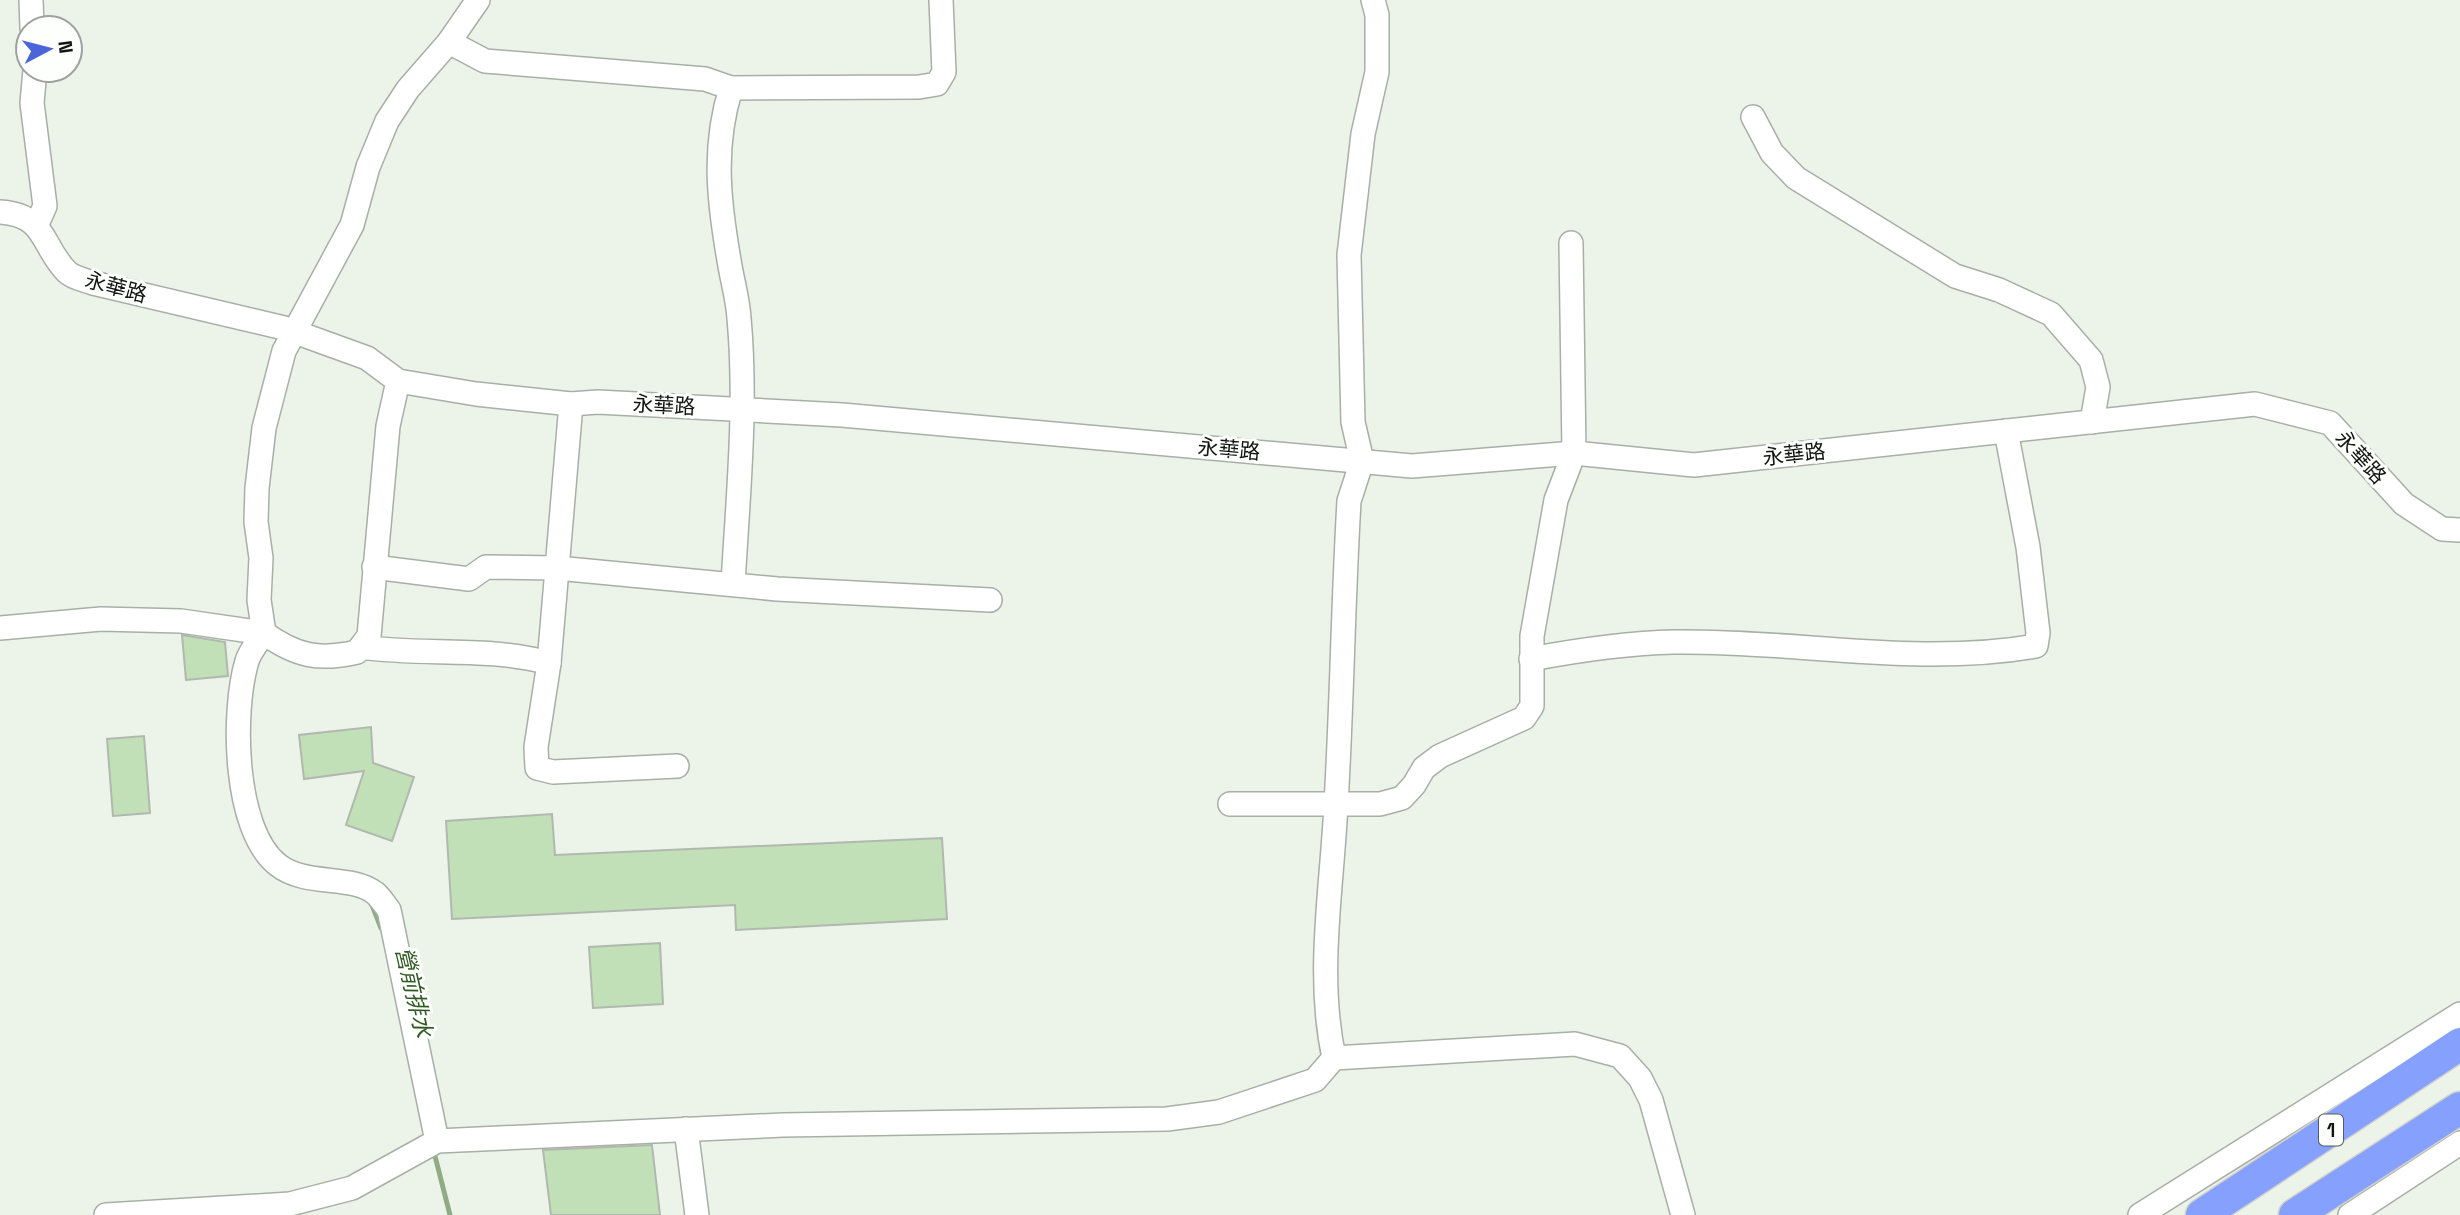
<svg xmlns="http://www.w3.org/2000/svg" width="2460" height="1215" viewBox="0 0 2460 1215" font-family="'Space Grotesk','Noto Sans TC',sans-serif">
<rect width="100%" height="100%" fill="#ecf4ea"/>
<g fill="none" stroke-linecap="round" stroke-linejoin="round">
<g stroke="#8fac85" stroke-width="5">
<path d="M372 905 381 928"/>
<path d="M435 1156 450 1215"/>
</g>
</g>
<g fill="#c1e0b7" stroke="#b1b8af" stroke-width="2">
<path d="M182 635 225 642 228 676 186 680Z"/>
<path d="M371 727 373 763 414 777 392 841 346 825 364 771 304 779 299 735Z"/>
<path d="M144 736 150 813 113 816 107 739Z"/>
<path d="M552 814 555 855 942 838 947 919 736 930 735 905 452 919 446 821Z"/>
<path d="M660 943 663 1004 593 1008 589 947Z"/>
<path d="M652 1145 660 1215H551L543 1150Z"/>
</g>
<g fill="none" stroke-linecap="round" stroke-linejoin="round">
<defs>
<g id="minor">
<path d="M31 0 32 28"/>
<path d="M449 42 485 61 705 79 731 88 919 87 937 84 944 72 941 0"/>
<path d="M35 70 32 103 45 206 37 224"/>
<path d="M731 88C712 148 719 204 730 266 733 283 738 301 739 318 747 406 738 496 733 584"/>
<path d="M1753 117 1772 153 1796 178 1955 276 1999 290 2051 314 2091 360 2098 387 2092 422"/>
<path d="M0 212C47 215 41 246 67 272 73 278 85 280 93 283L284 328 367 358 398 381 476 394 571 404 598 402 842 415 1412 466 1574 453 1694 465 2255 404 2330 423 2404 504 2442 529 2460 530"/>
<path d="M398 381 388 426 369 636 357 652C319 661 296 656 264 633L259 600 261 558 256 522 257 488 264 428 284 351 352 225 368 167 387 121 408 89 449 42 478 0"/>
<path d="M571 404 549 663 536 747 537 768 553 772 677 766"/>
<path d="M374 567 469 579 486 567 557 568 777 589 990 600"/>
<path d="M0 628 101 619 181 621 264 633C258 642 250 651 247 661 232 711 233 830 278 865 306 887 350 874 375 893 380 897 385 905 389 910L437 1141"/>
<path d="M361 647C423 656 487 646 549 663"/>
<path d="M1531 659C1579 650 1625 643 1674 642 1795 640 1915 667 2036 646L2038 633 2028 547 2006 431"/>
<path d="M1230 804H1380L1402 798 1414 785 1424 768 1440 756 1524 718 1532 706V636L1556 500 1574 453 1571 243"/>
<path d="M1334 1058C1316 974 1332 889 1336 804 1342 703 1343 602 1349 501L1362 461 1353 422 1349 255 1363 134 1377 72V15L1373 0"/>
<path d="M686 1129 697 1215"/>
<path d="M106 1215 290 1204 352 1188 437 1141 783 1125 1167 1119 1219 1112 1315 1080 1334 1058 1575 1044 1620 1056 1640 1078 1651 1100 1683 1215"/>
<path d="M2140 1215 2460 1014"/>
<path d="M2350 1215 2460 1143"/>
</g>
<g id="highway">
<path d="M2202 1215 2460 1044"/>
<path d="M2295 1215 2460 1108"/>
</g>
</defs>
<use href="#minor" stroke="#a8afa6" stroke-width="26"/>
<use href="#highway" stroke="#d0d0d0" stroke-width="35"/>
<use href="#minor" stroke="#fff" stroke-width="23"/>
<use href="#highway" stroke="#85a0fd" stroke-width="32"/>
</g>
<g text-anchor="middle" dominant-baseline="central" stroke-width="6" stroke-linejoin="round" paint-order="stroke">
<rect fill="#fdfffd" stroke="#595b58" stroke-width="2" x="2319" y="1114.5" width="24" height="31" rx="5"/>
<g font-size="19" font-weight="bold" fill="#131512">
<text x="2331" y="1130">1</text>
</g>
<g font-size="21" fill="#131512" stroke="#fdfffd">
<text transform="translate(116 287) rotate(15)">永華路</text>
<text transform="translate(664 405) rotate(3)">永華路</text>
<text transform="translate(1229 449) rotate(5)">永華路</text>
<text transform="translate(1794 454) rotate(-6)">永華路</text>
<text transform="translate(2361 457) rotate(48)">永華路</text>
</g>
<g font-size="23" font-style="italic" fill="#325923" stroke="#fdfffd">
<text transform="translate(414 992) rotate(77)">營前排水</text>
</g>
</g>
<g transform="translate(49 49) rotate(83)"><circle r="33" fill="#fdfffd" stroke="#9fa19f" stroke-width="2"/>
<path d="M0-5L12 26L0 18L-12 26Z" fill="#4b64d8"/>
<text y="-10" font-size="19" font-weight="bold" text-anchor="middle" fill="#131512">N</text>
</g>
</svg>
